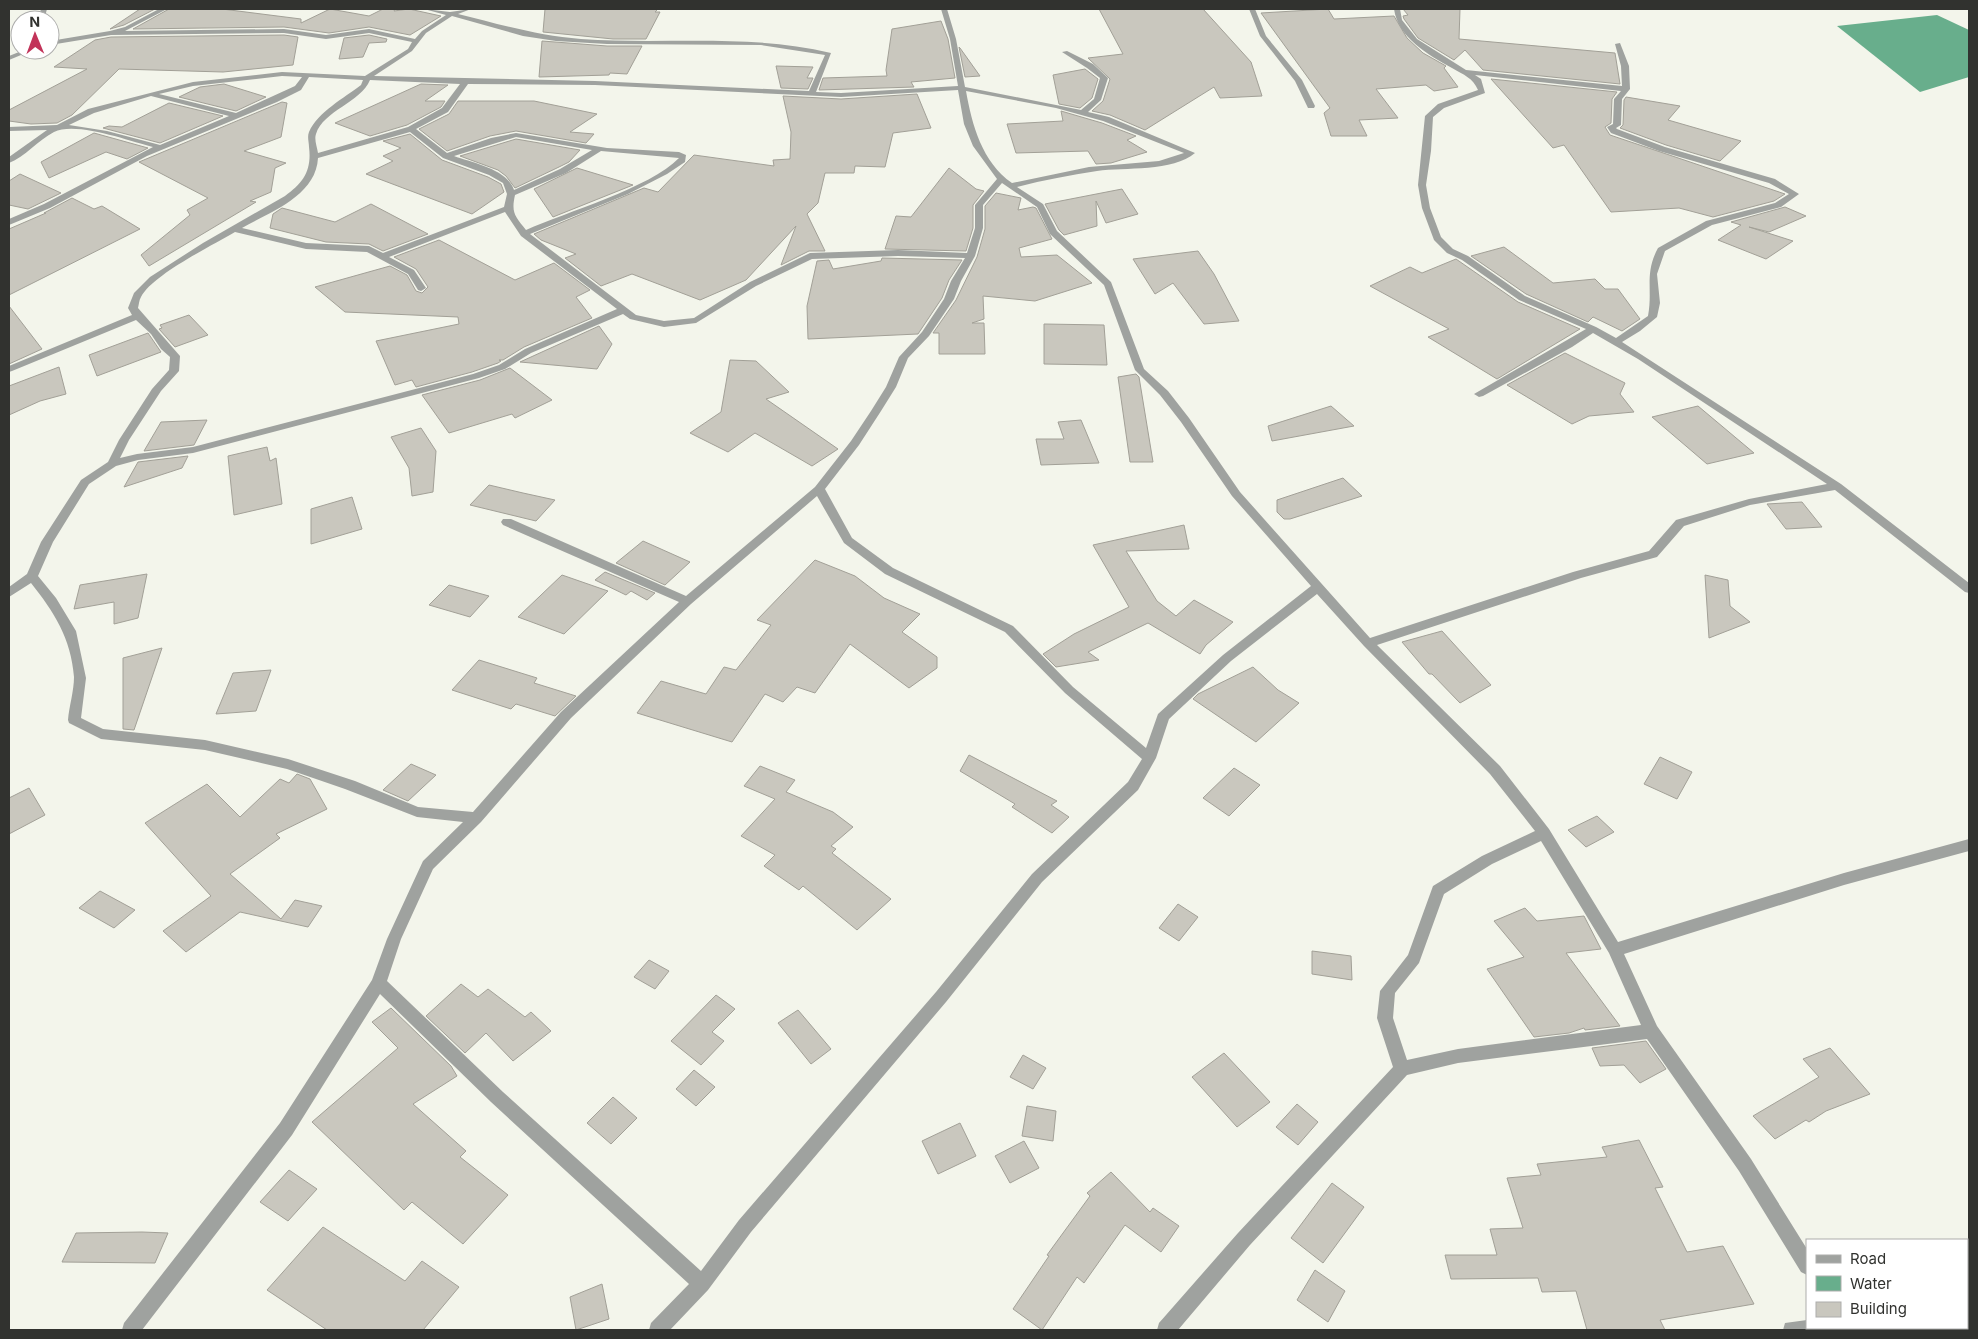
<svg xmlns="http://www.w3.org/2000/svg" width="1978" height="1339" viewBox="0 0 1978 1339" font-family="Inter,sans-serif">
<rect width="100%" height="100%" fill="#f3f5eb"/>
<path fill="#68ae8c" d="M1937 15 1969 30V77L1920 92 1837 26Z"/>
<g fill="#c9c7be" stroke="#a2a097">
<path d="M140 9H155L124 25 110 29Z"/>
<path d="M169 9H222L301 19V23L330 9 369 16 383 9H395L394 11 409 9 441 16 410 35 369 27 329 33 284 27 133 29Z"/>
<path d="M545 9H658L655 12H660L646 39H613L543 32Z"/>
<path d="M1099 9H1203L1251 62 1262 96 1220 98 1214 87 1145 130 1110 115 1092 111 1103 101 1110 79 1088 58 1123 54Z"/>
<path d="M1328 9 1334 19 1394 16 1407 38 1423 53 1446 66 1444 68 1458 87 1434 91 1426 85 1376 89 1398 118 1359 120 1367 136H1331L1324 113 1330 108 1261 13Z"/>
<path d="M1403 9H1460L1459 39 1615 53 1620 84 1483 70 1465 50 1454 60 1418 38 1404 19 1403 16 1408 15Z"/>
<path d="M941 21 948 39 955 78 911 82 914 87 819 90 823 78 887 76 886 70 892 29Z"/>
<path d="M284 35 298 37 293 65 223 72 119 69 72 115 57 123 31 124 9 121V110L87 69 54 67 95 40 111 37Z"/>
<path d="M369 35 387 39 386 42 369 43 363 57 339 59 344 38Z"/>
<path d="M542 41 607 46H642L627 74 610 73 609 75 539 77Z"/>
<path d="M959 47 960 48 980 76 965 77Z"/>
<path d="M776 66 813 67 807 78H813L808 89 781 88Z"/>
<path d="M1085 69 1098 79 1092 98 1080 108 1059 104 1053 75Z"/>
<path d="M1491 79 1617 92 1612 99 1611 123 1605 127 1610 135 1785 194 1774 201 1713 217 1679 208 1611 212 1564 145 1553 148Z"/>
<path d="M224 84 266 97 236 111 179 97 200 87Z"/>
<path d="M421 84 448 85 425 101H445L441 107 407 125 370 136 335 123Z"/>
<path d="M917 94 931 128 893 133 885 167 855 166 854 173H825L818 203 807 214 825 251H809L781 265 796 226 746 280 700 300 632 274 601 286 565 258 576 254 541 240 534 234 644 188 658 192 694 155 774 166 773 160 790 159 791 132 783 96 841 99Z"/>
<path d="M1626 97 1680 106 1668 120 1741 141 1720 161 1666 145 1620 128 1623 125 1624 100Z"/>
<path d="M458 101H534L597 114 570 132 594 134 586 143 516 131 490 136 447 151 419 129 449 114Z"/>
<path d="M282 102 287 103 281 137 244 151 286 163 275 168 271 192 250 201 256 202 149 266 141 255 190 215 187 210 208 198 139 162Z"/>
<path d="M169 103 223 116 160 143 103 128 109 126 122 127Z"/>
<path d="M1061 111 1102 123 1136 136 1127 140 1147 152 1111 163 1096 164 1088 151 1016 153 1007 124 1063 121Z"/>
<path d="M94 133 148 148 127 159 106 152 49 178 41 162Z"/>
<path d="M410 134 442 160 488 177 501 184 504 192 472 214 366 174 393 161 383 156 401 148 383 141Z"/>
<path d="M516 139 580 150 569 162 559 167 515 188 506 176 498 170 460 156Z"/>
<path d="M577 168 633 185 553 217 534 189Z"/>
<path d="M949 168 976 189 984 191 973 205V228L966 251 885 249 896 216 911 217Z"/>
<path d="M20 174 61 193 28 209 9 205V181Z"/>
<path d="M1122 189 1138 214 1106 223 1096 201 1097 226 1064 235 1059 230 1045 204Z"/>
<path d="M996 193 1021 198 1018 210 1033 207 1036 208 1052 239 1019 248 1021 257 1057 255 1092 283 1035 301 983 296 984 319 972 323H984L985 354H939V333H933L956 300 977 257 985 229V206Z"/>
<path d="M72 198 94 209 102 206 140 229 9 295V229L46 213H44Z"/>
<path d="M371 204 428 234 383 251 369 244 326 242 270 228 273 214 282 208 335 222Z"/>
<path d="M1785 207 1806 216 1769 232 1749 227 1793 241 1766 259 1718 240 1741 225 1731 222Z"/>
<path d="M439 240 515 280 554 263 590 290 576 297 592 318 524 347 503 360H499L501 361 498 363 472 372 416 387 412 380 395 385 376 341 459 324 458 317 345 312 315 287 390 266 407 275 416 291 422 293 428 287 416 269 394 257Z"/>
<path d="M1504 247 1553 283 1595 279 1605 289H1618L1640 319 1622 331 1593 317 1588 322 1526 294 1471 256Z"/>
<path d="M1198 251 1214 274 1239 321 1204 324 1173 283 1155 294 1133 259Z"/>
<path d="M882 258 962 260 949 280 942 298 918 334 808 339 807 306 817 261 829 260 833 269 881 261Z"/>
<path d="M1456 259 1518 302 1580 329 1497 379 1428 337 1449 329 1370 286 1410 267 1422 273Z"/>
<path d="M9 306 42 349 9 364Z"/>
<path d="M189 315 208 335 175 347 159 329 162 328 160 325Z"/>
<path d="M1044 324 1104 325 1107 365 1044 364Z"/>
<path d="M599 326 612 344 597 369 520 362Z"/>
<path d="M148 333 161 352 97 376 89 355Z"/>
<path d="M1565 353 1625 383 1620 394 1634 412 1589 416 1572 424 1507 385Z"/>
<path d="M730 360 756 361 789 392 766 399 838 449 812 466 755 433 728 452 690 433 721 412Z"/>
<path d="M59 367 66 394 40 401 9 415V386Z"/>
<path d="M510 368 552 400 515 418 512 414 449 433 422 395 480 380Z"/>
<path d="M1136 374 1139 377 1153 462H1130L1118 377Z"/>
<path d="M1331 406 1354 426 1272 441 1268 426Z"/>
<path d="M1698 406 1754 453 1707 464 1652 417Z"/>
<path d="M207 420 194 445 144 451 161 422Z"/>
<path d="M1081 420 1099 463 1041 465 1036 439H1064L1058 422Z"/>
<path d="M421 428 436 451 433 492 412 496 409 468 391 437Z"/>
<path d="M267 447 270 461 276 458 282 504 234 515 228 456Z"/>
<path d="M188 456 182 468 124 487 138 462Z"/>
<path d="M1343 478 1362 496 1290 519H1284L1277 512V500Z"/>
<path d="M489 485 523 493 555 500 536 521 470 505Z"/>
<path d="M352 497 362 529 311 544V509Z"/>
<path d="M1802 502 1822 527 1786 529 1767 504Z"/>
<path d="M1184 525 1189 549 1126 551 1157 601 1176 616 1194 600 1233 622 1206 645 1200 654 1148 623 1088 652 1099 660 1056 667 1043 654 1074 634 1129 607 1093 545Z"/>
<path d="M643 541 690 562 665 585 616 563Z"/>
<path d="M815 560 855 576 884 598 920 614 902 632 937 657V668L909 688 850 644 815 693 797 687 783 702 765 694 732 742 637 713 661 681 706 694 724 667 736 670 771 625 757 620Z"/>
<path d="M605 572 655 593 647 600 631 591 626 595 595 580Z"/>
<path d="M147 574 138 618 114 624V602L74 609 80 585Z"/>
<path d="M562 575 608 591 564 634 518 617Z"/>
<path d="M1705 575 1728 580 1730 606 1750 622 1709 638Z"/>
<path d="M449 585 489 596 470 617 429 605Z"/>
<path d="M1442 631 1491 685 1460 703 1432 674H1429L1402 642Z"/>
<path d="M162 648 134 730 123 729V658Z"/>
<path d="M479 660 537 678 534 683 576 696 555 716 516 704 511 709 452 690Z"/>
<path d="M1253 667 1278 690 1299 703 1256 742 1193 699 1198 694Z"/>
<path d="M271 670 256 711 216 714 233 673Z"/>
<path d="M969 755 1057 801 1051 805 1069 817 1052 833 1012 807 1015 804 960 771Z"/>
<path d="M1660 757 1692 772 1677 799 1644 784Z"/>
<path d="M411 764 436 775 408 801 383 790Z"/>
<path d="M760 766 795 780 786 792 833 812 853 827 831 846 836 849 832 853 891 899 857 930 803 886 799 890 764 866 775 855 741 836 775 799 744 786Z"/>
<path d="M1234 768 1260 785 1229 816 1203 798Z"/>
<path d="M297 774 310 779 327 809 276 834 280 838 230 874 281 919 295 900 322 906 308 927 240 912 186 952 163 931 211 896 145 823 207 784 240 817 280 779 289 783Z"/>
<path d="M29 788 45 815 9 834V798Z"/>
<path d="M1597 816 1614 832 1586 847 1568 830Z"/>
<path d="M100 891 135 910 114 928 79 908Z"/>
<path d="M1178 904 1198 917 1179 941 1159 928Z"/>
<path d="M1525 908 1537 921 1584 916 1601 949 1566 953 1620 1026 1585 1030 1584 1028 1569 1033 1534 1037 1487 969 1524 957 1494 921Z"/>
<path d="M1312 951 1351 956 1352 980 1312 974Z"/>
<path d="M649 960 669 971 655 989 634 977Z"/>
<path d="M461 984 478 997 488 989 525 1017 531 1012 551 1031 513 1061 486 1033 465 1053 426 1016Z"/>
<path d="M716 995 735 1009 712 1032 724 1041 701 1065 671 1041Z"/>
<path d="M391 1008 451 1066 457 1076 413 1104 466 1151 460 1157 508 1195 463 1244 412 1202 404 1210 312 1122 398 1048 372 1022Z"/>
<path d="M798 1010 831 1049 811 1064 778 1023Z"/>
<path d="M1646 1041 1666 1069 1640 1083 1624 1065 1600 1066 1592 1048Z"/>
<path d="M1830 1048 1870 1094 1826 1111 1809 1122 1806 1120 1775 1139 1753 1116 1819 1077 1803 1059Z"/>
<path d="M1224 1053 1270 1102 1237 1127 1192 1077Z"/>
<path d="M1023 1055 1046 1068 1033 1089 1010 1077Z"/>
<path d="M694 1070 715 1087 696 1106 676 1089Z"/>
<path d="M613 1097 637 1118 611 1144 587 1123Z"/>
<path d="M1297 1104 1318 1122 1298 1145 1276 1127Z"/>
<path d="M1027 1106 1056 1111 1053 1141 1022 1136Z"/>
<path d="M960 1123 976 1156 938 1174 922 1141Z"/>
<path d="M1639 1140 1663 1187 1655 1188 1687 1252 1723 1246 1754 1304 1660 1320 1665 1330H1587L1576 1291 1542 1292 1538 1278 1451 1279 1445 1255H1497L1490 1229 1523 1228 1507 1178 1541 1175 1537 1164 1607 1157 1602 1147Z"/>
<path d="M1024 1141 1039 1168 1010 1183 995 1156Z"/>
<path d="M289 1170 317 1189 288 1221 260 1202Z"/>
<path d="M1111 1172 1150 1212 1153 1208 1179 1226 1161 1252 1125 1225 1084 1283 1077 1277 1042 1330 1013 1309 1049 1256 1047 1255 1090 1196 1087 1193Z"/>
<path d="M1332 1183 1364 1207 1323 1263 1291 1238Z"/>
<path d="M323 1227 405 1281 422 1261 459 1287 423 1330H327L267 1290Z"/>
<path d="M76 1233 142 1232 168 1233 155 1263 62 1262Z"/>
<path d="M1315 1270 1345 1291 1328 1322 1297 1300Z"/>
<path d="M602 1284 609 1319 576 1330 570 1297Z"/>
</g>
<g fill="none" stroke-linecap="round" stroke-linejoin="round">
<g fill="#9fa29f" fill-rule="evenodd">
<path d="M41 9H47L44 20H38Z"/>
<path d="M159 9H167L125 31 284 29 326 35 369 29 415 39 422 31 446 15 424 9 450 12 471 9 458 14C499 24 538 36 581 39 666 45 747 33 831 53L816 92 841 93 958 86 950 39 941 9H947L956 39 965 87 1081 110 1094 99 1100 78 1087 68 1062 52 1067 51 1093 64 1108 78 1101 100 1088 112 1109 117 1195 153C1173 172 1125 167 1097 171 1070 175 1044 180 1017 187L1043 204 1057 231 1111 282 1144 369 1168 391 1189 418 1240 492 1370 638 1573 572 1649 551 1676 520 1749 499 1827 484 1638 359 1593 333 1572 347 1483 396 1479 397 1474 394 1586 329 1519 300 1462 260 1447 253 1434 240 1422 208 1418 185 1425 116 1438 104 1478 90C1473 78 1464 75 1452 68 1429 55 1398 38 1394 9H1400L1402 20 1417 39 1466 70 1622 86 1621 66 1615 44 1620 43 1629 66 1630 89 1622 99 1621 125 1616 128 1617 129 1665 147 1775 179 1799 194 1781 207 1712 225 1665 251 1657 274 1660 303 1657 317 1640 331 1622 342 1841 484 1969 583V593L1965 592 1835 490 1750 505 1684 526 1657 557 1581 578 1377 645 1500 766 1549 829 1618 942 1844 873 1969 839V851L1844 885 1624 954 1657 1026 1751 1159 1807 1249V1275L1801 1272 1739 1171 1647 1039 1458 1063 1407 1075 1250 1245 1178 1330H1157L1159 1323 1238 1233 1393 1067 1377 1018 1380 991 1408 955 1433 886 1482 856 1535 831 1490 774 1364 646 1317 594 1231 661 1169 719 1156 758 1138 790 1042 882 946 1002 751 1232 708 1290 670 1330H649L651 1323 689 1284 491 1102 380 994 292 1135 142 1330H122L124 1323 280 1123 372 980 387 939 423 861 463 822 417 817 345 789 287 769 205 750 101 739 69 723 68 720C69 707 74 691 74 677 71 638 54 612 31 583L9 597V587L27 574 41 542 81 480 108 462 119 440 152 389 169 370 170 357 161 349 151 334 136 320 12 371 9 372V366L132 315 128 308 134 293 150 277 203 243 285 196C303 183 312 171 309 147 309 142 307 137 309 132 318 112 344 98 361 85L363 80 309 77 301 90 277 102 147 156 50 208 9 225V219L44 204 153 147C129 141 76 121 54 132 38 140 25 157 9 163V157L47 130 9 131V127L57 125 88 109 193 82 282 72 365 76 408 49 412 42 369 33 326 39 284 33 111 35 50 45V41L110 31 125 27ZM452 16 523 36 556 41 607 44 761 45 825 55 809 91 595 81 374 76 412 51 426 33ZM1475 75 1621 91 1614 99 1613 124 1607 127 1611 133 1659 151 1769 183 1789 194 1775 203 1706 221 1658 248C1644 274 1653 290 1648 316L1616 338 1596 327 1525 296 1468 256 1453 249 1441 237 1430 208 1426 185 1431 151 1433 117 1444 108 1485 93 1481 79ZM282 76 302 77 295 86 236 113 159 94 193 86ZM370 80 460 84 442 108 408 127 318 153C317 147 314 139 316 134 323 111 361 102 370 80ZM468 84 595 85 841 97 958 90 964 124 973 146 997 179 975 205V228L967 253 898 250 810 253 750 282 694 318 664 321 636 315 530 234 628 194 667 174 685 162 686 155 679 152 607 148 516 133 491 138 447 153 416 129 448 112ZM966 91 1056 108 1103 121 1184 153 1159 161 1089 167 1012 183C982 162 972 125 966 91ZM151 96 229 116 160 145 107 131 69 125 94 113ZM410 132 443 158 489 175 503 183 507 194 504 207 383 253 369 246 306 243 242 228C270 212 316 196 318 158ZM516 137 592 150 560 169 514 190C507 169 473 163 454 156ZM601 151 679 158C650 188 566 212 526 230 515 216 511 213 515 195L566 173ZM1002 183 1037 207 1050 234 1104 285 1135 370 1160 395 1181 422 1232 496 1311 586 1223 655 1158 714 1146 748 1073 687 1013 626 893 568 852 538 825 489 859 445 881 411 896 387 908 358 929 336 954 299 961 281 975 256 983 228V205ZM505 212 521 236 617 309 525 349 499 365 473 374 193 447 137 454 120 458 129 440 161 391 179 371 180 356 138 308C139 304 139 300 141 297 152 275 213 245 235 232L306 249 367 252 408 274 418 290 421 291 426 288 414 270 389 257ZM898 256 965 258 951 281 944 299 922 332 899 357 886 387 871 411 851 441 815 487 686 596 511 519H503L501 522 503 525 679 602 561 712 473 812 418 807 355 781 288 759 205 740 103 729 81 718 86 678 76 631 56 598 38 576 53 542 89 484 116 466 138 460 193 453 479 378 505 369 531 353 623 314 630 319 664 327 696 323 756 286 812 259ZM817 496 844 543 885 574 1005 632 1065 693 1142 759 1128 782 1032 874 936 992 739 1220 701 1271 503 1092 387 981 401 939 433 869 481 822 571 718 691 604ZM1541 841 1609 953 1641 1025 1458 1049 1407 1060 1393 1018 1395 993 1419 963 1444 894 1492 864Z"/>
<path d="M1249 9H1255L1266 36 1302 80 1315 106 1314 108H1308L1295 81 1260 36Z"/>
<path d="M24 50H33L9 60V56Z"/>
<path d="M1807 1320V1328H1827L1826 1330H1783L1785 1323Z"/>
<path d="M1836 1328H1855L1856 1330H1837Z"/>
</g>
</g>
<rect width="1978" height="1339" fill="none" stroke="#31322f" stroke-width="20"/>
<rect x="1806" y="1239" width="162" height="90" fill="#ffffff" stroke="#adadac"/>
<rect x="1816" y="1255" width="25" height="8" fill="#9fa29f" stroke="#adadac"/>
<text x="1850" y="1264" font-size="15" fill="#31322f">Road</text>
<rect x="1816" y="1276" width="25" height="15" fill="#68ae8c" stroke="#adadac"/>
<text x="1850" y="1289" font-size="15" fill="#31322f">Water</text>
<rect x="1816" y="1302" width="25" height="15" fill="#c9c7be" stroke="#adadac"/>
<text x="1850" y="1314" font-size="15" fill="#31322f">Building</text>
<g transform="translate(35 35) rotate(359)"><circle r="24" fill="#ffffff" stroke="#adadac"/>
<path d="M0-4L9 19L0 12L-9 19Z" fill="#c23359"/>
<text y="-8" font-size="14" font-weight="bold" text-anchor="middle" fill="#31322f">N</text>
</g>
</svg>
